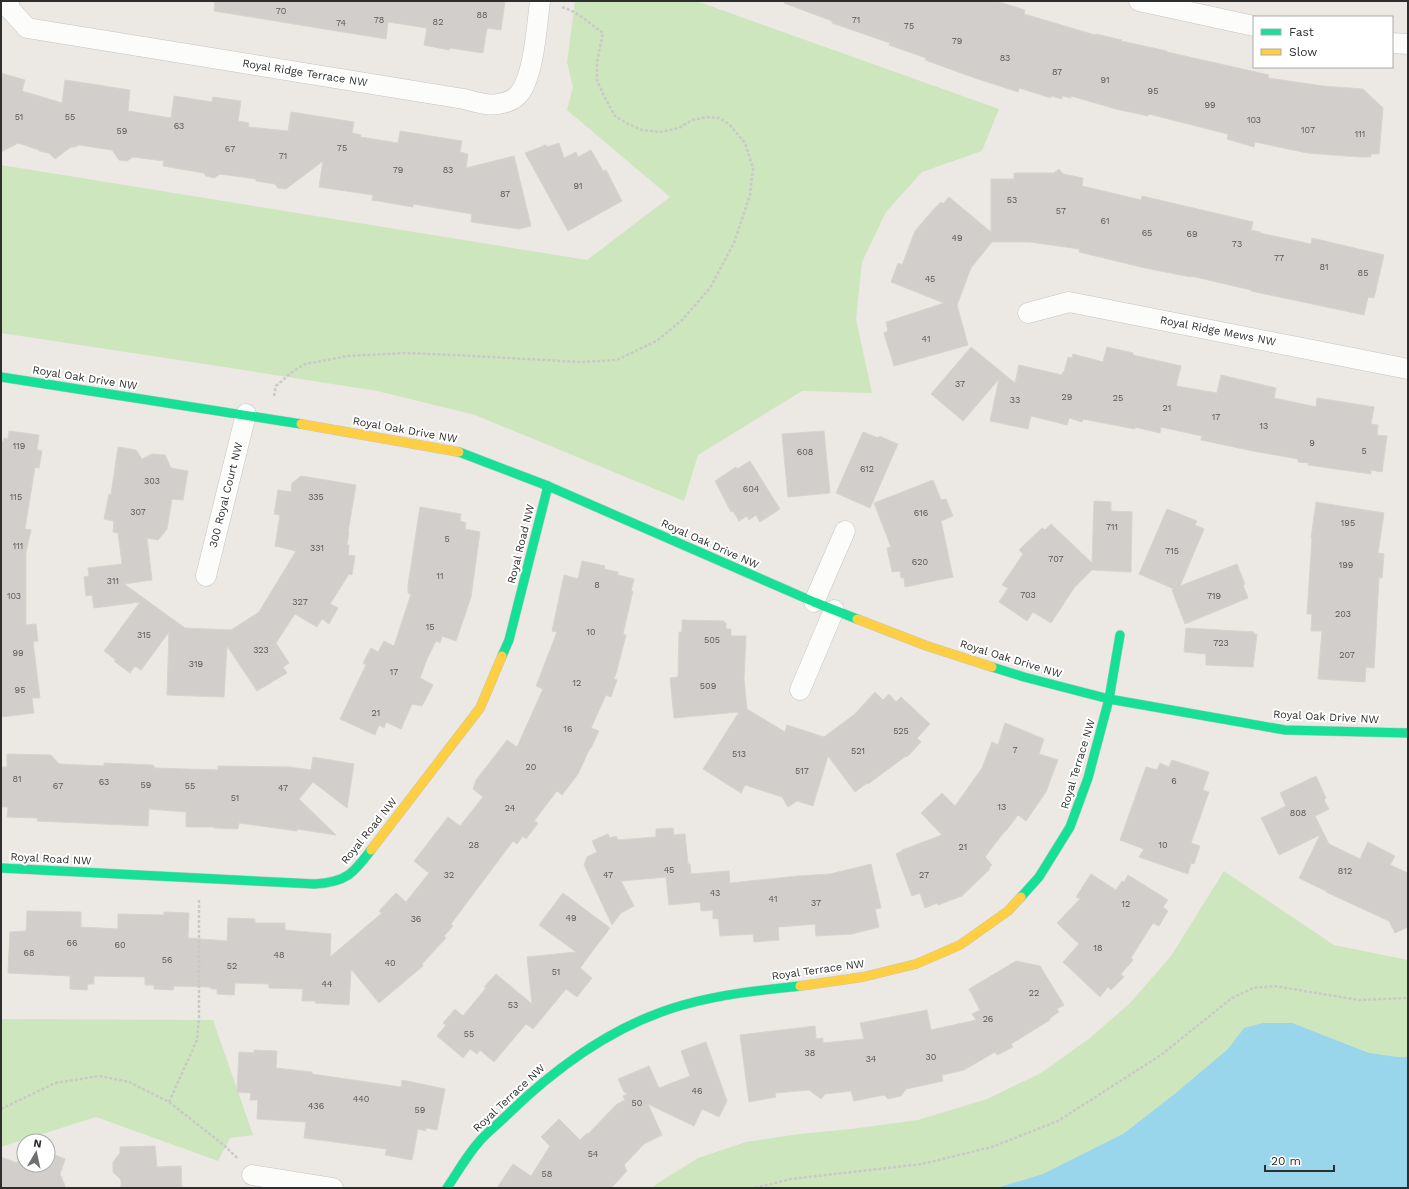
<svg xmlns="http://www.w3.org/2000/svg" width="1409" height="1189" viewBox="0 0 1409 1189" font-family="'Work Sans',sans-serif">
<rect width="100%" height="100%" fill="#ece8e4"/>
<g fill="#cee6be">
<path d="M575 1H695L702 3 999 109 982 151 922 172 886 212 862 262 856 319 872 393 802 391 698 455 684 501 475 415 377 391 218 366 1 333V165L587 260 670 197 567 110 573 87 567 62Z"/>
<path d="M1224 871 1334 945 1408 960V1188H652L658 1183 698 1158 746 1142 799 1134 851 1129 918 1120 987 1099 1041 1073 1090 1038 1130 1003 1171 956Z"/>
<path d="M1 1019 213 1020 253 1135 230 1138 218 1161 96 1117 1 1147Z"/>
</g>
<path fill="#99d6ec" d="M1263 1023H1292L1369 1053 1397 1057H1408V1188H997L1043 1174 1123 1134 1176 1093 1228 1049 1244 1028Z"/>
<g fill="#d1cecb" stroke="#d7d4d0">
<path d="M215 1H505L501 30 487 28 483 53 450 48 449 50 424 45 427 28 388 22 386 39 214 11Z"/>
<path d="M785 1H996L1025 10 1024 14 1095 35 1096 34 1122 40 1121 41 1167 51V52L1269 75 1268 78 1323 86 1363 89 1383 108 1379 154H1371V157H1360L1307 153 1255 142 1254 147 1227 139 1228 134 1149 114 1148 116 1116 109 1071 96V98L1062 96V99L1051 96V98L1019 88 1018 92 975 78 925 60 926 58 889 45 890 43 832 23V21L784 3Z"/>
<path d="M1 73 25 80 22 91 62 103 65 80 130 90 128 111 171 118 174 96 212 102 213 97 241 101 238 121 249 123 248 127 288 131 291 112 354 122 352 133 361 135 360 137 398 143 400 131 462 141 460 152 468 154 466 168 514 156 531 226 519 229 471 222 472 214 413 204V207L372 200 373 195 319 187 323 161 286 189 278 188 275 184 256 181V179L220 174 214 178 206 176 204 173 163 166 164 161 133 157 127 161 119 160 112 150 79 145 75 147H71L55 159 49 153 39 151V150L18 143 1 152Z"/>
<path d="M559 143 564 158 576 152 578 157 591 150 603 171 606 170 622 201 568 231 525 153 546 145 547 147Z"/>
<path d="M1059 169 1063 174 1083 178 1082 186 1141 200 1142 196 1253 222 1251 230 1260 232V233L1311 244 1312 238 1384 255 1374 298 1368 297 1364 315 1251 291V290L1191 276V277L1145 268 1079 252 1080 249 1030 242H992L971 268 957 305 968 345 894 366 884 333 888 331 886 322 944 303 891 282 898 263 902 265 915 231 933 210 941 202 943 204 949 197 991 232V179H1014V173H1054Z"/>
<path d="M971 347 1015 383 1019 365 1062 375 1063 372H1064L1068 357 1072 358 1073 354 1103 362 1107 347 1133 353V355L1181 366 1176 386 1217 393 1221 375 1276 388 1274 398 1316 407 1317 398 1374 407 1371 424 1378 425 1377 435 1387 436 1382 472 1371 470V474L1308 465 1309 463 1298 462V459L1253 451 1201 440 1202 436 1161 427 1160 433 1135 427V429L1083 419 1082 422 1069 418 1067 425 1031 416 1028 429 990 421 999 379 963 421 931 394Z"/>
<path d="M9 431 39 435 37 450 42 451 39 468 35 467 25 529 31 530 26 552V625L36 624 38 641 33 642 40 698H32L34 713 1 717V442H3L4 438 8 439Z"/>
<path d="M824 431 830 493 788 497 782 434Z"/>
<path d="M863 432 878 438 879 436 898 444 870 508 836 493Z"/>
<path d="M118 447 136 450 142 459 152 454 165 455 171 468 188 471 183 500 172 499 167 529 158 540 147 538 152 580 124 584 185 628 231 630 259 612 296 551 275 546 280 515 274 514 278 490 291 492 292 483 301 476 356 485 348 532H349L347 545H349L348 555 355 556 352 575 349 574 330 604 338 608 329 624 322 619 317 627 295 614 276 643 289 663 283 667 287 673 257 691 227 646 224 697 167 695 169 632 141 670 135 666 130 673 114 661 116 660 104 651 140 602 94 608 92 595 86 596 84 577 89 576 88 568 122 564 118 533 113 532 114 521 104 519 109 494 111 495Z"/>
<path d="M750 461 780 509 760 522 756 515 749 520 747 516 739 521 733 511 731 512 715 481 736 467 737 469Z"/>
<path d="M933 480 941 500 946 499 953 516 941 521 953 577 905 587 904 578H901L900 571 892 572 887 548 891 547 874 503Z"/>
<path d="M1094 501 1111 502V511L1132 512 1131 572 1092 570 1074 588 1051 623 1033 612 1027 621 999 602 1008 588 1002 585 1023 554 1019 550 1042 528 1045 530 1051 524 1092 563Z"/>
<path d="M1316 502 1384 513 1378 553 1384 554 1382 578H1379L1374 668 1366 667 1365 682 1318 679 1322 631H1311L1312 614H1307L1312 538H1311Z"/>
<path d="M420 507 461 514 460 521 466 523 465 529 480 532 471 597 456 641 442 636 440 643 436 641 427 659 420 678 433 685 422 706 412 704 401 729 386 722 384 728 379 725 375 735 340 719 366 665 363 663 371 648 378 652 384 641 394 646 411 594 408 593V585Z"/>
<path d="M1167 509 1197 521 1195 525 1204 529 1180 586 1237 564 1245 584 1243 585 1248 598 1185 624 1172 590 1174 589 1139 574Z"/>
<path d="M582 561 605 566 604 569 618 572V575L634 579 631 591H633L623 634 626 635 617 670 614 679 617 680 611 697 606 695 591 728 599 731 591 748H590L578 774 562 795 557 791 534 821 538 823 526 839 523 836 517 844 513 841 451 924 453 926 444 936 446 938 422 964 423 966 379 1003 351 969 349 1005 315 1003 316 1001H302L303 989 269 988V984L235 983 234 995 217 994V989H211V987L174 986 173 990 154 989V985H145V977L94 976V984H88L87 990 70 989V976L8 973 10 932 26 931 27 911 81 912V927L118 929V914L164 915V912L189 913 188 938 227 941 228 918 255 919V923H285V930L331 934 330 957 382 913 379 911 396 893 406 902 429 873 414 861 448 817 460 826 483 797 473 789 476 780 507 740 517 747 543 689 536 686 557 632 552 631 564 575 578 579Z"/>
<path d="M682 620 724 621V623H726V629H731V636H746L744 679 747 709 785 732 787 725 824 737 855 714 875 692 883 700 889 694 896 702 901 697 930 724 917 738 921 742 907 757 906 756 868 784 867 783 855 792 828 756 813 806 797 801 788 807 782 797 745 785 741 793 703 769 739 712 674 718 670 678 678 677 679 632H682Z"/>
<path d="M1186 628 1254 632V634H1257L1253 667 1206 665V654L1184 652Z"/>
<path d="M1005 723 1044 739 1039 754 1058 760 1046 792 1026 821 1018 815 1006 831H1005L985 857 992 865 989 868 990 869 962 896 938 905 937 903 925 908 920 893 912 896 896 854 902 851V850L942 835 921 813 942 793 955 806 982 768 992 742 998 745Z"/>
<path d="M7 754 51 755 59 764 104 766V763L153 765 155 768 218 770V766L289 767 311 770 313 757 354 764 347 808 313 782 299 799 336 835 297 829V831L239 823 238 829 214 828V827H186V812L149 809 148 826 37 821 38 818 7 817 8 807H1V767H7Z"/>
<path d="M1172 760 1209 772 1203 790 1209 792 1191 843 1200 846 1194 864 1191 863 1188 874 1139 857 1144 849 1120 840 1146 767 1157 770 1160 763 1169 767Z"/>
<path d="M1316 776 1326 798 1324 800 1329 809 1315 816 1329 844 1360 859 1368 842 1395 856 1390 865 1408 873V927L1395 933 1389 921 1326 892V891L1299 878 1320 835 1279 855 1261 818 1286 806 1280 793Z"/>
<path d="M673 828 674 835 685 834 688 864H690L691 874 729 871 730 883 798 876 830 874 871 864 881 908 875 909 879 927 852 934 816 936 815 924 778 927 779 940 754 942 753 934 720 936 718 918 713 919V910L701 911 700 902 669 905 666 877 621 881 634 906 621 913 612 925 584 865 587 857 597 852 592 841 608 834 610 838 616 836 618 840 656 837V829Z"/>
<path d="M1091 874 1116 890 1122 881 1124 882 1128 875 1168 900 1163 907 1168 911 1159 926 1153 923 1131 958 1133 960 1121 974 1124 977 1111 990 1108 987 1100 997 1063 962 1079 944 1057 923 1080 899 1076 897Z"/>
<path d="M563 893 610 928 580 968 592 978 577 997 566 989 533 1029 526 1024 494 1062 480 1050 477 1054 470 1049 463 1058 437 1036 446 1025 443 1023 455 1009 463 1016 486 988 484 987 496 974 532 1004 527 957 576 952 539 925Z"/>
<path d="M1016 961 1040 966 1064 1005 1057 1009 1059 1012 1050 1018V1020L1011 1044 1013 1047 997 1055 995 1052 964 1070 942 1075 943 1081 906 1089 901 1096 888 1099 884 1095 854 1101 851 1091 825 1094 821 1099 809 1090 775 1093 776 1097 749 1102 740 1035 815 1026 816 1039 823 1038V1043L864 1039 860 1023 927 1010 931 1030 976 1020 972 1014 980 1010 969 989Z"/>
<path d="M706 1042 727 1101 719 1117 702 1109 694 1126 648 1104 662 1135 644 1144 624 1165 627 1171 611 1188H497L513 1164 531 1176 550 1146 541 1137 559 1119 580 1140 587 1133 588 1134 617 1104 625 1100 623 1096 628 1094 624 1092 618 1079 649 1066 659 1088 690 1076 681 1051Z"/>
<path d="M254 1050 277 1051 276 1068 312 1072V1074L401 1087 402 1080 445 1089 437 1130 426 1128V1131L418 1129 412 1160 385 1155 387 1149 304 1138 306 1122 257 1119 258 1100H250L251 1093 237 1092 239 1052 254 1053Z"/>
<path d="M155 1146 157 1167 181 1166 182 1188H121V1180L113 1172V1162L120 1153V1147Z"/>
<path d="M48 1152 65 1159 60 1174 66 1188H1V1157L17 1163 21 1153 23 1154 24 1153V1165H48Z"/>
</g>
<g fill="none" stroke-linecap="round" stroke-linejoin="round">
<defs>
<g id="street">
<path d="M9 1V8L27 28 464 99C476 102 490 107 503 103 507 102 514 99 517 96 534 80 537 24 540 1"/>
<path d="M1139 1 1254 26"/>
<path d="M1392 43 1408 44"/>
<path d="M1028 313 1069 302 1408 369"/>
<path d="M206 576 246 414"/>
<path d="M814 602 845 531"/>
<path d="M800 690 834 610"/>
<path d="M252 1175 333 1188"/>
</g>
<g id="fast">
<path d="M1 377 301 424"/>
<path d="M459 452 548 486 814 602 857 619"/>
<path d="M502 656 509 640 548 486"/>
<path d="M992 667 1024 677 1109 699 1285 730 1408 733"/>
<path d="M1 868 315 884C346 882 353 874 371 850"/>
<path d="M1021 897 1039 877 1070 827 1088 778 1109 699 1120 635"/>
<path d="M447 1188C457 1173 466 1157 478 1143 486 1133 497 1125 506 1116 556 1067 615 1024 683 1005 722 994 761 990 800 986"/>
</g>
<g id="slow">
<path d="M301 424 459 452"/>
<path d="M857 619 927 646 992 667"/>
<path d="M371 850 480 708 502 656"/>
<path d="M800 986 863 977 916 964 960 945 1008 911 1021 897"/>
</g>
</defs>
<use href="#street" stroke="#c5c4c5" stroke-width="21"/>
<use href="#fast" stroke="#c5c4c5" stroke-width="10"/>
<use href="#slow" stroke="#c5c4c5" stroke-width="10"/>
<g stroke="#c9c9c8" stroke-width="2.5" stroke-dasharray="3 2" stroke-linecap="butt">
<path d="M274 396 276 386 292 372 305 364 348 356 405 353 455 355 580 362 617 360 658 340 682 320 710 288 734 243 750 195 753 168 745 143 729 124 719 118 707 117 692 120 679 128 660 132 642 130 628 124 615 116 604 96 597 80V62L603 33C590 24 575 9 560 7"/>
<path d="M169 1102 197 1040 199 1018V900"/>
<path d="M1 1109 55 1083 100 1076 129 1082 169 1102 225 1146 238 1159"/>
<path d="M755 1188 791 1179 922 1164 992 1147 1058 1121 1161 1055 1232 998 1253 988 1274 986 1359 1000 1408 998"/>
</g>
<use href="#street" stroke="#fcfcfb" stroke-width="20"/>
<use href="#fast" stroke="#16e098" stroke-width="9"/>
<use href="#slow" stroke="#ffcf43" stroke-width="9"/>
</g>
<g text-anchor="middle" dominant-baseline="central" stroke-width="4" stroke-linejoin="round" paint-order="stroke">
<g font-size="9" fill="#585857">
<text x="281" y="11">70</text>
<text x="482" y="15">88</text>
<text x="379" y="20">78</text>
<text x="856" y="20">71</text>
<text x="438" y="22">82</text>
<text x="341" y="23">74</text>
<text x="909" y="26">75</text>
<text x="957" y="41">79</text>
<text x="1005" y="58">83</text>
<text x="1057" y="72">87</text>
<text x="1105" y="80">91</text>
<text x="1153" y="91">95</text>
<text x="1210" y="105">99</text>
<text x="19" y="117">51</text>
<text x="70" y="117">55</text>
<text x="1254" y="120">103</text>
<text x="179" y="126">63</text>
<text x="1308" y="130">107</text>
<text x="122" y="131">59</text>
<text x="1360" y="134">111</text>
<text x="342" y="148">75</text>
<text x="230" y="149">67</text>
<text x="283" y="156">71</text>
<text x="398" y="170">79</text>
<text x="448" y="170">83</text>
<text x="578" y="186">91</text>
<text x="505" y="194">87</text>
<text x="1012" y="200">53</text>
<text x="1061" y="211">57</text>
<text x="1105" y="221">61</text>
<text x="1147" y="233">65</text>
<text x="1192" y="234">69</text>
<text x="957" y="238">49</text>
<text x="1237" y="244">73</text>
<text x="1279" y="258">77</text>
<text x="1324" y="267">81</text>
<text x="1363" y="273">85</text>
<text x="930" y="279">45</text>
<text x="926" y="339">41</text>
<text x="960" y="384">37</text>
<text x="1067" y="397">29</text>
<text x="1118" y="398">25</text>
<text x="1015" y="400">33</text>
<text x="1167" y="408">21</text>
<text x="1216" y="417">17</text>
<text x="1264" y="426">13</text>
<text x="1312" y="443">9</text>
<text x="19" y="446">119</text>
<text x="1364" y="451">5</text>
<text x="805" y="452">608</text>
<text x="867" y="469">612</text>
<text x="152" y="481">303</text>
<text x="751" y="489">604</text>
<text x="16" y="497">115</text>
<text x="316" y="497">335</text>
<text x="138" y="512">307</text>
<text x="921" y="513">616</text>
<text x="1348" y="523">195</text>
<text x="1112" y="527">711</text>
<text x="447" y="539">5</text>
<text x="18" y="546">111</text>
<text x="317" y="548">331</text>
<text x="1172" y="551">715</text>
<text x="1056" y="559">707</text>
<text x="920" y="562">620</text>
<text x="1346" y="565">199</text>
<text x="440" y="576">11</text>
<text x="113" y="581">311</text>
<text x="597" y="585">8</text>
<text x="1028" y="595">703</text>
<text x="14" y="596">103</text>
<text x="1214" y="596">719</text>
<text x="300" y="602">327</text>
<text x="1343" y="614">203</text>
<text x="430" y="627">15</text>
<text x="591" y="632">10</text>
<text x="144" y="635">315</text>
<text x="712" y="640">505</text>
<text x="1221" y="643">723</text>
<text x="261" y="650">323</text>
<text x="18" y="653">99</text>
<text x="1347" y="655">207</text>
<text x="196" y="664">319</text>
<text x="394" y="672">17</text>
<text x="577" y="683">12</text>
<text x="708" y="686">509</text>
<text x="20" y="690">95</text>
<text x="376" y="713">21</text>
<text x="568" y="729">16</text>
<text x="901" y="731">525</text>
<text x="1015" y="750">7</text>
<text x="858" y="751">521</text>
<text x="739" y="754">513</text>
<text x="531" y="767">20</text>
<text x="802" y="771">517</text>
<text x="17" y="779">81</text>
<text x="1174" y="781">6</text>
<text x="104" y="782">63</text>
<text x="146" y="785">59</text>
<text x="58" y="786">67</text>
<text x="190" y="786">55</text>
<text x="283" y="788">47</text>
<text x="235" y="798">51</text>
<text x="1002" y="807">13</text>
<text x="510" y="808">24</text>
<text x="1298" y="813">808</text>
<text x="474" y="845">28</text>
<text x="1163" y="845">10</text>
<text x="963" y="847">21</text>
<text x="669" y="870">45</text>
<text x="1345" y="871">812</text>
<text x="449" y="875">32</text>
<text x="608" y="875">47</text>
<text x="924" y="875">27</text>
<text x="715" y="893">43</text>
<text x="773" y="899">41</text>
<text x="816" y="903">37</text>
<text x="1126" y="904">12</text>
<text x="571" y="918">49</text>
<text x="416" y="919">36</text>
<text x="72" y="943">66</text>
<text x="120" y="945">60</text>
<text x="1098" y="948">18</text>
<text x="29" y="953">68</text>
<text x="279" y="955">48</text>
<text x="167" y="960">56</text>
<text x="390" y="963">40</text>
<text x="232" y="966">52</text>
<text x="556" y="972">51</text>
<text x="327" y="984">44</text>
<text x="1034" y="993">22</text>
<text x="513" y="1005">53</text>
<text x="988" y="1019">26</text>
<text x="469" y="1034">55</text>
<text x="810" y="1053">38</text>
<text x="931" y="1057">30</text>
<text x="871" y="1059">34</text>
<text x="697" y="1091">46</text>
<text x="361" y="1099">440</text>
<text x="637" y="1103">50</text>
<text x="316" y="1106">436</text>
<text x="420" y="1110">59</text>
<text x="593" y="1154">54</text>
<text x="547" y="1174">58</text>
</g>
<g font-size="11" fill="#2e2e2e" stroke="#fff">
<text transform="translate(305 73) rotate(9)">Royal Ridge Terrace NW</text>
<text transform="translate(1218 331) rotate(11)">Royal Ridge Mews NW</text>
<text transform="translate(85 378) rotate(9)">Royal Oak Drive NW</text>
<text transform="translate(405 430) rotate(10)">Royal Oak Drive NW</text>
<text transform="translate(226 495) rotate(-76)">300 Royal Court NW</text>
<text transform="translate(521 544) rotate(-76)">Royal Road NW</text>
<text transform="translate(710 544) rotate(24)">Royal Oak Drive NW</text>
<text transform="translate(1011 659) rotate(17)">Royal Oak Drive NW</text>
<text transform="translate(1326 717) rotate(3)">Royal Oak Drive NW</text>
<text transform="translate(1078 764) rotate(-73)">Royal Terrace NW</text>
<text transform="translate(369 831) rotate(-51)">Royal Road NW</text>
<text transform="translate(51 859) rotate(3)">Royal Road NW</text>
<text transform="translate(818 970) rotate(-8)">Royal Terrace NW</text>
<text transform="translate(509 1098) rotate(-43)">Royal Terrace NW</text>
</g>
</g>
<rect width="1409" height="1189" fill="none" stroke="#2e2e2e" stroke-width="4"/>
<rect x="1253" y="16" width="140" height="52" fill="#ffffff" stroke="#ababab"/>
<rect x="1261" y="29" width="20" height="6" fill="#16e098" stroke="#ababab"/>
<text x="1289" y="36" font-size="12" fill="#2e2e2e">Fast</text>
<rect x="1261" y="49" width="20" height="6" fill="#ffcf43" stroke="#ababab"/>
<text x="1289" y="56" font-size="12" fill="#2e2e2e">Slow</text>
<g transform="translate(36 1153) rotate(9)"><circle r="19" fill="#ffffff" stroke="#ababab"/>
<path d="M0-3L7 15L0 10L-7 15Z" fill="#706f6e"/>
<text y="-6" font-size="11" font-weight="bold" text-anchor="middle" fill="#2e2e2e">N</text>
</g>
<path d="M1265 1165v6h69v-6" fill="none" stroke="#2e2e2e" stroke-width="2"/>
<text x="1271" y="1165" font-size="12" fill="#2e2e2e" stroke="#ffffff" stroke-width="3" paint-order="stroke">20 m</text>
</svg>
